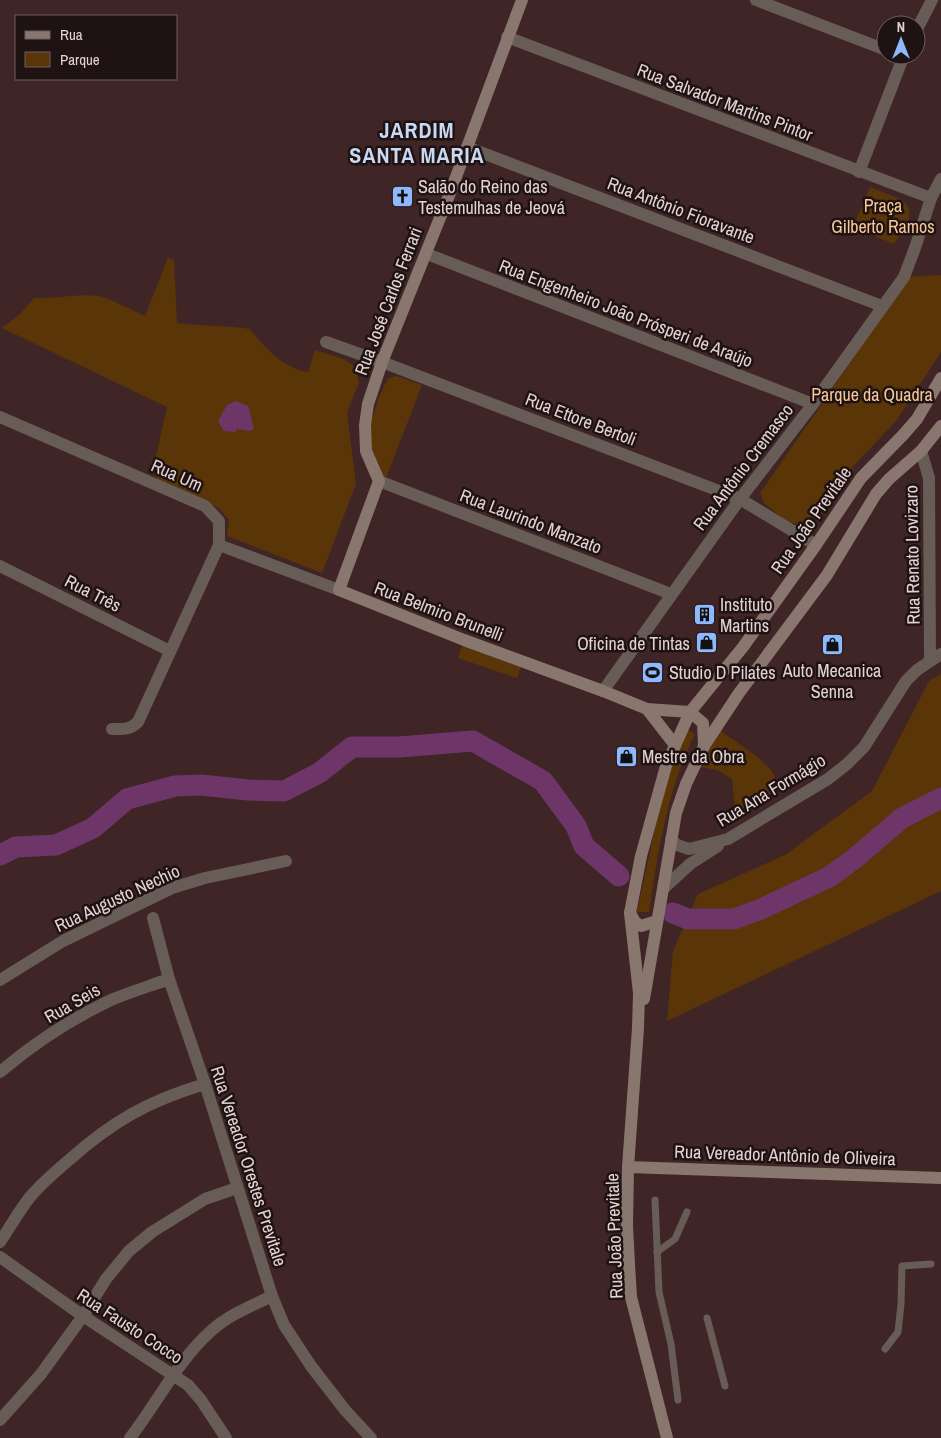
<svg xmlns="http://www.w3.org/2000/svg" width="941" height="1438" viewBox="0 0 941 1438" font-family="'Archivo Narrow',sans-serif">
<rect width="100%" height="100%" fill="#3f2526"/>
<g fill="#593508">
<path d="M870 187 902 200 909 208V219L894 244 853 227Z"/>
<path d="M168 258 174 260 177 323C201 326 226 325 250 329 265 348 283 368 308 372L315 350 344 359 355 367 359 383 347 412 356 484 322 573 227 536 229 520 219 508 161 484 155 475V461L167 407 2 328 21 313 34 298C55 299 77 293 98 296 112 299 131 310 145 316Z"/>
<path d="M941 275V352L896 421 833 488 807 522 799 524 787 522 764 503 760 493 864 343 888 304 908 277Z"/>
<path d="M397 376 422 385 386 478 380 474 367 435 379 397 388 378Z"/>
<path d="M462 646 521 667 517 678 458 658Z"/>
<path d="M941 674V891L667 1021 673 951 698 894 785 855 872 791 929 681Z"/>
<path d="M687 729 695 734C667 790 658 851 649 912H637L657 819 670 771Z"/>
<path d="M718 729 755 755 771 770 781 789 735 812 732 779 717 770 700 767Z"/>
</g>
<path fill="#6e3668" d="M236 401 248 406 254 429 250 431 237 429 235 432 224 431 218 421 227 405Z"/>
<g fill="none" stroke-linecap="round" stroke-linejoin="round">
<g stroke="#6e3668" stroke-width="21">
<path d="M0 855 16 847 56 845 93 828 127 799 175 786 201 785 248 790 284 791 319 773 352 747H399L473 741 543 781 576 826 584 846 619 876"/>
<path d="M673 913 688 919H734L761 909 829 877 854 859 902 818 941 798"/>
</g>
<g stroke="#685c57" stroke-width="7">
<path d="M655 1200 659 1292 671 1344 678 1400"/>
<path d="M657 1252 675 1239 687 1212"/>
<path d="M707 1318 725 1386"/>
<path d="M885 1349 898 1332 901 1304 902 1266 931 1264"/>
</g>
<g stroke="#685c57" stroke-width="12">
<path d="M756 0 886 50"/>
<path d="M916 31 932 0"/>
<path d="M507 37 931 198"/>
<path d="M467 147 882 306"/>
<path d="M859 172 904 55"/>
<path d="M427 254 813 404"/>
<path d="M326 342 382 362 740 499 816 545"/>
<path d="M0 417 205 506 219 521V545L138 722C130 730 123 729 112 729"/>
<path d="M921 451 929 478 930 660"/>
<path d="M379 481 671 594"/>
<path d="M219 545 339 590"/>
<path d="M0 566 170 651"/>
<path d="M603 691 740 499 813 404 904 277 915 248 931 198 941 179"/>
<path d="M671 839 677 845 689 849 728 839 828 779 847 764 864 747 906 681 917 670 941 654"/>
<path d="M664 888 690 864 718 846"/>
<path d="M153 918 169 979 205 1084 272 1296 284 1325 311 1366 345 1410 371 1438"/>
<path d="M0 980 63 941 172 888 205 878 286 861"/>
<path d="M0 1072C33 1044 71 1019 111 1000 130 992 150 986 169 979"/>
<path d="M0 1242C10 1227 19 1211 30 1197 41 1184 56 1171 69 1160 113 1121 148 1101 205 1084"/>
<path d="M0 1257 83 1316 188 1385 201 1400 226 1438"/>
<path d="M0 1420 41 1374 83 1316 106 1279 129 1251 152 1232 205 1199 237 1188"/>
<path d="M130 1438C157 1403 178 1360 212 1330 229 1315 251 1306 272 1296"/>
</g>
<g stroke="#89766e" stroke-width="12">
<path d="M522 0 450 193 382 362 368 404 365 425 366 451 379 481 339 590 464 640 603 691 647 709 690 712 703 723 704 746"/>
<path d="M647 709 675 745"/>
<path d="M630 913 635 922 641 926 657 921"/>
<path d="M644 999 676 813 686 784 704 746 739 693 827 575 876 494 889 479 921 451 941 426"/>
<path d="M628 1167 941 1178"/>
<path d="M667 1438 631 1297 629 1264 627 1226 628 1167 638 1028 639 993 630 913 641 856 666 766 690 712 743 647 816 545 861 478 903 435 917 419 941 378"/>
</g>
</g>
<defs>
<symbol id="church-square" viewBox="-11 -11 22 22"><rect x="-9" y="-9" width="18" height="18" rx="4" fill="#90b8fd" stroke="#1e1212"/><path d="M-1.2-6h2.4v3.5h3.3v2.4h-3.3V6h-2.4V-.1h-3.3v-2.4h3.3Z" fill="#111"/></symbol>
<symbol id="building-square" viewBox="-11 -11 22 22"><rect x="-9" y="-9" width="18" height="18" rx="4" fill="#90b8fd" stroke="#1e1212"/><path d="M-4-6H4V6H1V3H-1V6H-4ZM-2.5-4.3h1.7v1.8h-1.7ZM.8-4.3h1.7v1.8H.8ZM-2.5-1h1.7V.8h-1.7ZM.8-1h1.7V.8H.8Z" fill="#111"/></symbol>
<symbol id="shop-square" viewBox="-11 -11 22 22"><rect x="-9" y="-9" width="18" height="18" rx="4" fill="#90b8fd" stroke="#1e1212"/><path d="M-5-2.5h2.3a2.7 3.5 0 0 1 5.4 0H5L5.5 6h-11ZM-1.5-2.5h3a1.5 2.3 0 0 0-3 0Z" fill="#111"/></symbol>
<symbol id="stadium-square" viewBox="-11 -11 22 22"><rect x="-9" y="-9" width="18" height="18" rx="4" fill="#90b8fd" stroke="#1e1212"/><path d="M0-5a6.5 5 0 1 0 0 10a6.5 5 0 1 0 0-10ZM-3.5-1.8h7v3.6h-7Z" fill="#111"/></symbol>
</defs>
<g fill-rule="evenodd">
<use href="#church-square" x="390" y="184" width="25" height="25"/>
<use href="#building-square" x="692" y="602" width="25" height="25"/>
<use href="#shop-square" x="694" y="630" width="25" height="25"/>
<use href="#shop-square" x="820" y="632" width="25" height="25"/>
<use href="#stadium-square" x="640" y="660" width="25" height="25"/>
<use href="#shop-square" x="614" y="744" width="25" height="25"/>
</g>
<g text-anchor="middle" dominant-baseline="central" stroke-width="5" stroke-linejoin="round" paint-order="stroke">
<g font-size="18" fill="#e4d2d2" stroke="#1e1212">
<text transform="translate(725 102) rotate(21)">Rua Salvador Martins Pintor</text>
<text transform="translate(681 210) rotate(21)">Rua Antônio Fioravante</text>
<text transform="translate(388 301) rotate(-69)">Rua José Carlos Ferrari</text>
<text transform="translate(626 313) rotate(21)">Rua Engenheiro João Prósperi de Araújo</text>
<text transform="translate(581 419) rotate(21)">Rua Ettore Bertoli</text>
<text transform="translate(743 467) rotate(-53)">Rua Antônio Cremasco</text>
<text transform="translate(177 475) rotate(24)">Rua Um</text>
<text transform="translate(811 520) rotate(-55)">Rua João Previtale</text>
<text transform="translate(531 521) rotate(21)">Rua Laurindo Manzato</text>
<text transform="translate(912 555) rotate(-91)">Rua Renato Lovizaro</text>
<text transform="translate(93 593) rotate(27)">Rua Três</text>
<text transform="translate(439 611) rotate(21)">Rua Belmiro Brunelli</text>
<text transform="translate(771 790) rotate(-31)">Rua Ana Formágio</text>
<text transform="translate(117 898) rotate(-25)">Rua Augusto Nechio</text>
<text transform="translate(72 1003) rotate(-30)">Rua Seis</text>
<text transform="translate(785 1155) rotate(2)">Rua Vereador Antônio de Oliveira</text>
<text transform="translate(249 1166) rotate(72)">Rua Vereador Orestes Previtale</text>
<text transform="translate(614 1236) rotate(-92)">Rua João Previtale</text>
<text transform="translate(130 1326) rotate(33)">Rua Fausto Cocco</text>
</g>
<g font-size="18" fill="#e4d2d2" stroke="#1e1212" text-anchor="start">
<text x="418" y="186">Salão do Reino das<tspan x="418" dy="21">Testemulhas de Jeová</tspan></text>
<text x="720" y="604">Instituto<tspan x="720" dy="21">Martins</tspan></text>
<text x="690" y="643" text-anchor="end">Oficina de Tintas</text>
<text x="832" y="670" text-anchor="middle">Auto Mecanica<tspan x="832" dy="21">Senna</tspan></text>
<text x="669" y="672">Studio D Pilates</text>
<text x="642" y="756">Mestre da Obra</text>
</g>
<g font-size="18" fill="#f8c89a" stroke="#1e1212">
<text x="883" y="205">Praça<tspan x="883" dy="21">Gilberto Ramos</tspan></text>
<text x="872" y="394">Parque da Quadra</text>
</g>
<g font-size="22" font-weight="bold" letter-spacing="1" fill="#c9d9f3" stroke="#1e1212">
<text x="417" y="130">JARDIM<tspan x="417" dy="25">SANTA MARIA</tspan></text>
</g>
</g>
<rect x="15" y="15" width="162" height="65" fill="#1e1212" stroke="#6d5f5f"/>
<rect x="25" y="31" width="25" height="8" fill="#89766e" stroke="#6d5f5f"/>
<text x="60" y="40" font-size="15" fill="#e4d2d2">Rua</text>
<rect x="25" y="52" width="25" height="15" fill="#593508" stroke="#6d5f5f"/>
<text x="60" y="65" font-size="15" fill="#e4d2d2">Parque</text>
<g transform="translate(901 40)"><circle r="24" fill="#1e1212" stroke="#6d5f5f"/>
<path d="M0-4L9 19L0 12L-9 19Z" fill="#90b8fd"/>
<text y="-8" font-size="14" font-weight="bold" text-anchor="middle" fill="#e4d2d2">N</text>
</g>
</svg>
